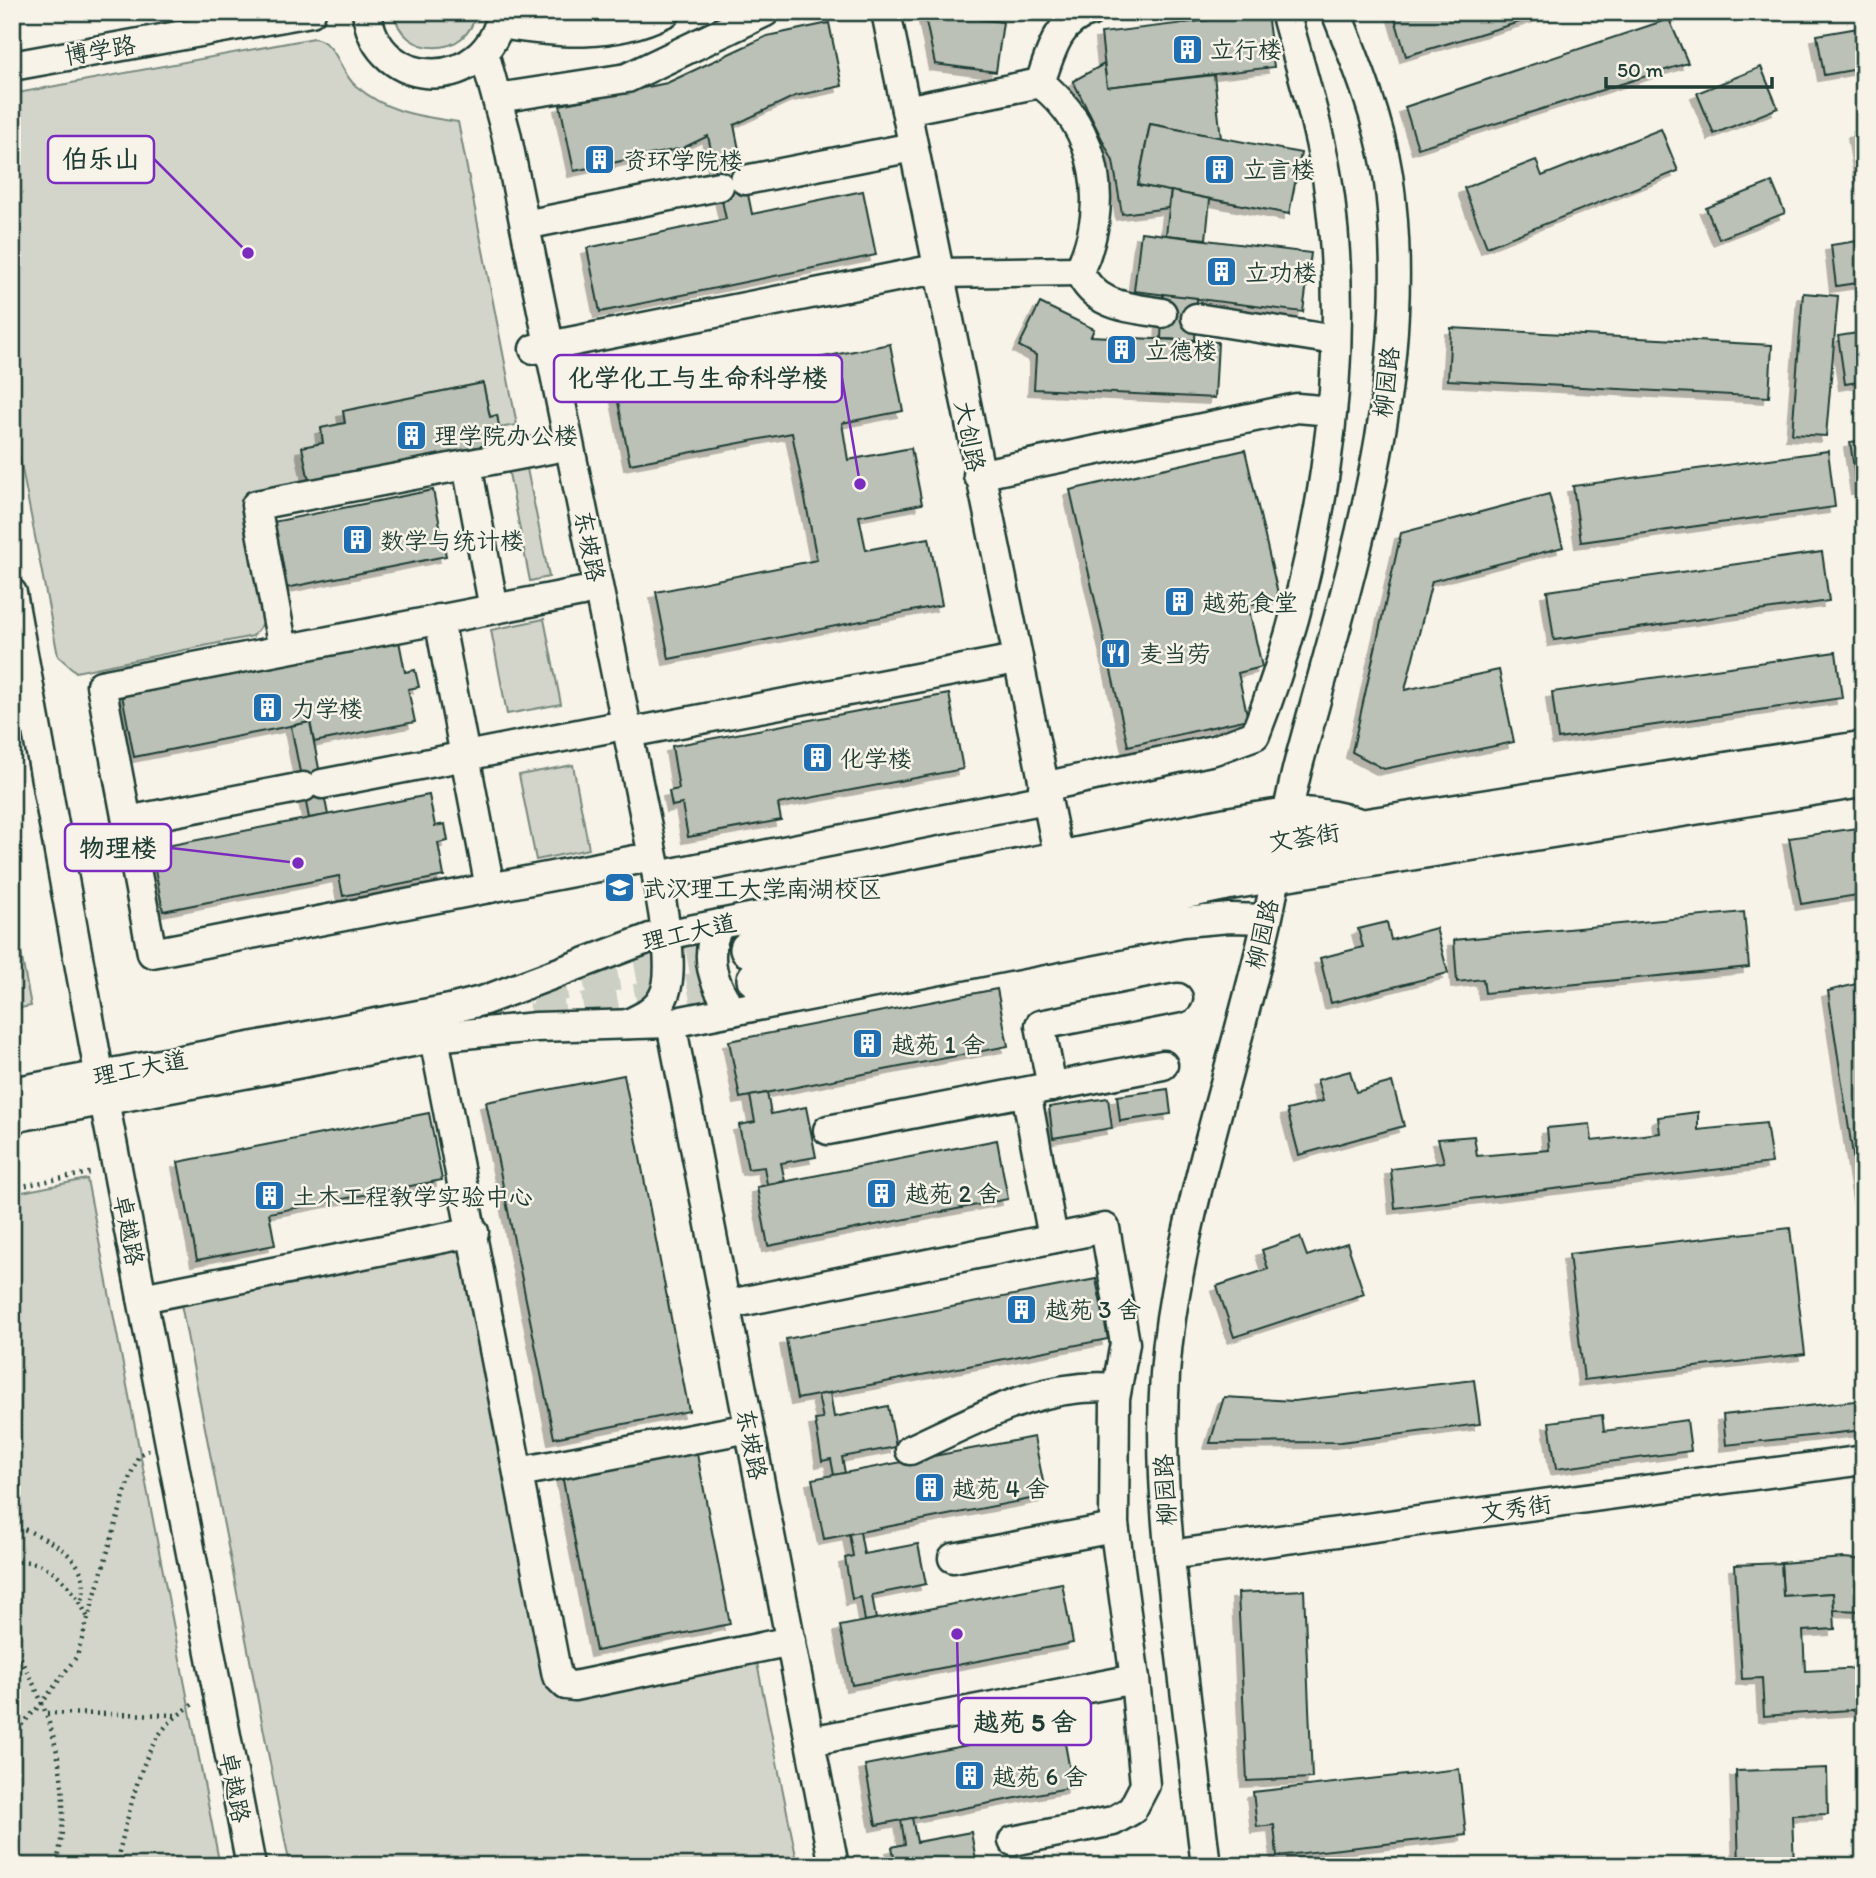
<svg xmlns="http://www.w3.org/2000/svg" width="1876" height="1878" viewBox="0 0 1876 1878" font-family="Itim,'LXGW WenKai TC',sans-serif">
<defs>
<filter id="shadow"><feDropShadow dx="-6" dy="6" stdDeviation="0" flood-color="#0004"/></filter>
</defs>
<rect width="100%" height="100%" fill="#f7f3e8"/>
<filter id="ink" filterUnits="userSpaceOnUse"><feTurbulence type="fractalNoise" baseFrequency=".0143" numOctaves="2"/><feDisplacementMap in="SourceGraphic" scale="14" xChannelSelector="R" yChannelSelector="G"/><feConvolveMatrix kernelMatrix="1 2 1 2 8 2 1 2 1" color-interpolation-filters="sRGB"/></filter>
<g filter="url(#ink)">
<g fill="#d3d5ca" stroke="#79897f" stroke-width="2">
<path d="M394 12H476C469 59 401 59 394 12Z"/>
<path d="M314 38C338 43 339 72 356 86 388 113 419 116 458 122L517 425 499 428 497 415 490 417 483 383 343 411 345 423 321 428 323 443 303 447 309 481 247 493 270 615 253 636 76 672 58 656 12 417V94Z"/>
<path d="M526 464 549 577 530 581 508 468Z"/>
<path d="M544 619 561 704 507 714 491 630Z"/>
<path d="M573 765 589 849 536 860 519 775Z"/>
<path d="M12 906 31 1006 15 1009 18 1024 12 1025Z"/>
<path d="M87 1179 220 1866H12V1194Z"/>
<path d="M467 1248 551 1684 756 1658 798 1866H290L181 1304Z"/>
</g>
<g fill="#bbc1b6" stroke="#1f3d34" stroke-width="2" filter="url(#shadow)">
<path d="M924 12H976L978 19 1003 22 996 72 935 64Z"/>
<path d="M1393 12H1553L1406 56Z"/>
<path d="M1267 13 1274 67 1107 87 1101 33Z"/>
<path d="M1669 19 1688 63 1418 148 1405 107Z"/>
<path d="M829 23 842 86 795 96 734 125 752 214 863 191 876 255 600 312 587 248 726 219 708 136 683 148 574 171 560 105 667 83 767 36Z"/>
<path d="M1864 27V68L1824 75 1817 35Z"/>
<path d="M1104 64 1107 87 1214 75 1221 138 1150 124 1138 185 1171 191 1168 208 1122 214 1113 161 1073 81Z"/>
<path d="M1761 67 1778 108 1714 134 1697 93Z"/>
<path d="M1150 124 1301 153 1289 214 1138 185Z"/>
<path d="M1661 129 1678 171 1487 247 1464 188 1536 160 1542 176Z"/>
<path d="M1864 130V176L1861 177 1854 132Z"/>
<path d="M1772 182 1785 213 1719 239 1706 208Z"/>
<path d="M1171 191 1210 199 1206 239 1166 235Z"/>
<path d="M1141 232 1311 253 1303 312 1134 291Z"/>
<path d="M1864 240V282L1836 286 1831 245Z"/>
<path d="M1803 293 1838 296 1826 436 1792 434Z"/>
<path d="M1163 294 1197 298 1195 340 1161 339Z"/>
<path d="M1040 303 1094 329 1091 336 1218 342 1215 398 1034 389 1036 355 1019 346Z"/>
<path d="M1451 328 1772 345 1769 397 1448 380Z"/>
<path d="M1864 332V381L1845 384 1838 336Z"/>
<path d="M890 344 903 411 842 423 848 460 911 448 922 504 859 516 866 550 929 538 942 605 669 659 656 592 817 560 792 433 630 464 617 397Z"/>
<path d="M483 383 490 417 497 415 502 442 309 481 302 447 323 443 321 428 345 423 343 411Z"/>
<path d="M1864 440V487L1857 488 1850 442Z"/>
<path d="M1245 450 1279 598 1248 605 1262 667 1238 673 1248 719 1128 746 1070 490Z"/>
<path d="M1828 451 1835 507 1581 542 1573 486Z"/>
<path d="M433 490 446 556 281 589 268 523Z"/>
<path d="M1549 494 1563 547 1432 581 1405 690 1499 670 1514 742 1384 769 1352 752 1401 533Z"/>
<path d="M1822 552 1829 601 1554 640 1547 591Z"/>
<path d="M399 641 405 672 415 670 419 687 408 689 415 722 314 742 310 722 134 757 122 695Z"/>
<path d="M1836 652 1842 698 1558 739 1552 692Z"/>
<path d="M949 694 963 769 778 804 781 820 688 837 682 804 672 806 669 791 679 789 672 746Z"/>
<path d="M310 722 328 815 309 818 291 726Z"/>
<path d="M429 795 435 826 445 824 448 841 438 843 444 876 343 896 339 876 163 911 151 849Z"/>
<path d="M1864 827V894L1801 904 1789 838Z"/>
<path d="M1744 912 1749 967 1485 993 1483 979 1457 982 1454 940Z"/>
<path d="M1387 922 1391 940 1436 928 1448 973 1331 1003 1320 958 1363 947 1358 929Z"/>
<path d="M1864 982V1228L1828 991Z"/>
<path d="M997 989 1008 1046 740 1098 729 1041Z"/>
<path d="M1350 1071 1356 1092 1392 1082 1404 1126 1299 1155 1287 1110 1323 1101 1317 1080Z"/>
<path d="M624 1075 689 1411 554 1438 486 1102Z"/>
<path d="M1168 1089 1171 1114 1120 1121 1117 1096Z"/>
<path d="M767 1093 771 1114 806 1107 816 1157 781 1163 785 1181 767 1184 764 1167 748 1169 739 1125 755 1122 750 1096Z"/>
<path d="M1108 1098 1112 1128 1053 1138 1049 1107Z"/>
<path d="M1698 1112V1130L1766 1123 1772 1163 1395 1208 1391 1169 1444 1162 1438 1139 1474 1136 1477 1156 1549 1150 1547 1128 1590 1124 1592 1141 1660 1133 1658 1117Z"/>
<path d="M429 1113 442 1180 269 1213 275 1245 197 1260 178 1162Z"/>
<path d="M997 1140 1008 1199 768 1246 757 1187Z"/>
<path d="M1790 1228 1805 1354 1584 1380 1569 1254Z"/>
<path d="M1300 1237 1307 1256 1347 1243 1364 1294 1234 1337 1217 1286 1268 1269 1262 1250Z"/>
<path d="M1096 1279 1108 1339 797 1399 786 1339Z"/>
<path d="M1474 1380 1480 1424 1341 1442 1210 1443 1224 1397 1294 1401Z"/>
<path d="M830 1393 834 1417 888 1406 896 1447 842 1457 845 1473 834 1475 831 1459 822 1461 815 1420 823 1419 818 1395Z"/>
<path d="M1864 1400V1430L1726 1445 1723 1415Z"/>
<path d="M1602 1415 1604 1431 1687 1420 1691 1451 1556 1469 1549 1422Z"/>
<path d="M1034 1437 1046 1496 824 1539 812 1479Z"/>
<path d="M696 1449 730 1624 596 1651 562 1475Z"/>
<path d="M860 1532 864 1554 918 1544 926 1584 872 1595 876 1619 865 1621 861 1597 852 1599 845 1558 853 1556 849 1534Z"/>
<path d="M1844 1558 1864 1560V1611L1834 1610 1833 1593 1783 1596 1781 1563Z"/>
<path d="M1781 1563 1783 1596 1833 1593 1835 1629 1803 1631 1805 1671 1864 1668V1709L1764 1716 1762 1678 1742 1679 1735 1565Z"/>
<path d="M1062 1583 1073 1643 852 1685 840 1626Z"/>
<path d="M1304 1590 1312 1778 1247 1781 1238 1593Z"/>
<path d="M1062 1727 1073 1787 876 1825 865 1765Z"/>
<path d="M1827 1768 1828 1814 1792 1815 1794 1866H1739L1736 1771Z"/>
<path d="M1459 1769 1466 1835 1277 1856 1274 1825 1257 1827 1253 1792Z"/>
<path d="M912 1818 917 1842 971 1832 977 1866H896L892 1847 905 1844 901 1820Z"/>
</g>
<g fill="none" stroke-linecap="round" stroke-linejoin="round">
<g stroke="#cccfc4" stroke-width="35" stroke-dasharray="35 18" stroke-linecap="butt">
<path d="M531 989 748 949"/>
<path d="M532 1021 755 979"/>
</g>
<defs>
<g id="minor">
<path d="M367 12C376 94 489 94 502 12"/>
<path d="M886 12 1059 858"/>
<path d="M500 24C558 33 611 39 666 12"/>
<path d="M484 52 506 133 657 876C661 905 678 975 662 999 655 1012 640 1018 628 1024"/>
<path d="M12 66 311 12"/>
<path d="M1040 83C1050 55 1057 20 1090 12"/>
<path d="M498 98 627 78 765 12"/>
<path d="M906 110 1040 83C1099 128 1110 207 1079 271"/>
<path d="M745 180 913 147"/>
<path d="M525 225 719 186"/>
<path d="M1079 271C1095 307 1127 307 1162 313"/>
<path d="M937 273 1079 271"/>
<path d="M1196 318 1335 340"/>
<path d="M534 349 936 269"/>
<path d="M467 465 494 609"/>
<path d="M978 475 1297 408 1332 411"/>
<path d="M582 592 101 685 152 953 635 860"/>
<path d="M12 593 104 1100 251 1866"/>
<path d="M439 619 490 888"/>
<path d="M283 649 256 505 555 448"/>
<path d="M628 733 1016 659"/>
<path d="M322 784 609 728"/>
<path d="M1043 787 1214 750 1255 735C1320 570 1352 375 1330 198 1322 135 1302 73 1285 12"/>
<path d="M127 821 303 787"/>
<path d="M657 876 1046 799"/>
<path d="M720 924C702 954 713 985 733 1011"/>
<path d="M671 1023 834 1866"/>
<path d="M434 1038 557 1676 566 1685 574 1686 791 1641"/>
<path d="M1052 1087 1040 1025 1178 998"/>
<path d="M12 1092 450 1009 485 1000 650 938 1227 822C1284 812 1312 805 1368 826"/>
<path d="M1026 1092 1053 1238"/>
<path d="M12 1118 444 1036 536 1027 671 1023 1183 922 1230 918 1267 919"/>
<path d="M828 1130 1163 1065"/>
<path d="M142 1298 474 1232"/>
<path d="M725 1305 1105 1228 1125 1343 1115 1399 1114 1524 1135 1679 1145 1785 1132 1810 1113 1821 1013 1841"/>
<path d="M910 1450C976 1420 1041 1381 1116 1388"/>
<path d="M519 1472 749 1428"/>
<path d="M1169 1555 1864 1460"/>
<path d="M953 1558 1114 1528"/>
<path d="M810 1741 1135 1679"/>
<path d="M1206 1866C1197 1790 1188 1715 1179 1639 1166 1532 1155 1426 1171 1318 1192 1182 1237 1053 1267 921 1279 868 1285 815 1299 762 1350 572 1417 375 1388 175 1379 119 1357 64 1336 12"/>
</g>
<g id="major">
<path d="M748 949 1281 840 1864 749"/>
<path d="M755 979 1226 882 1864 779"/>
</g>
</defs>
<use href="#minor" stroke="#1f3d34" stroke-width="33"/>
<use href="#major" stroke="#1f3d34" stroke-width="40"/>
<g stroke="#1f3d34" stroke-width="4.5" stroke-dasharray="2 5" stroke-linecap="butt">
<path d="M12 1188 94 1172"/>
<path d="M12 1524C47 1539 96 1557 81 1604"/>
<path d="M12 1563C50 1554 75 1590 89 1620"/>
<path d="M12 1647C54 1708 75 1793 56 1866"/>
<path d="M47 1713 178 1715"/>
<path d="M12 1735 42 1703 77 1656 130 1476 139 1455 149 1450"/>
<path d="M115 1866C127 1827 137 1762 162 1731 171 1719 184 1711 196 1702"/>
</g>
<use href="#minor" stroke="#f7f3e8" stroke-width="28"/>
<use href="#major" stroke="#f7f3e8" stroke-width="35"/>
</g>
</g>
<defs>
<symbol id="building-square" viewBox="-11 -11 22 22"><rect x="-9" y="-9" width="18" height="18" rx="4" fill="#1f6fb2" stroke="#f7f3e8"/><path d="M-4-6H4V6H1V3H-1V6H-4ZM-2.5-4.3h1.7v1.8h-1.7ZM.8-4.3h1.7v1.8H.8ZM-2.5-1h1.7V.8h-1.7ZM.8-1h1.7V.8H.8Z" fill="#fff"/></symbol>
<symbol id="restaurant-square" viewBox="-11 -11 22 22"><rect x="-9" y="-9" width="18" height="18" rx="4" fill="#1f6fb2" stroke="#f7f3e8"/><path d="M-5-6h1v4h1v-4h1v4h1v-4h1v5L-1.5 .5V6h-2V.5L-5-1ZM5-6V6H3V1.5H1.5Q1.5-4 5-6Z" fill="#fff"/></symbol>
<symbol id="university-square" viewBox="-11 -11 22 22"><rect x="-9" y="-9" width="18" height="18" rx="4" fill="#1f6fb2" stroke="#f7f3e8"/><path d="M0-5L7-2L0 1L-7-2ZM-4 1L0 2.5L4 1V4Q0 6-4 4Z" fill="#fff"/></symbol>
</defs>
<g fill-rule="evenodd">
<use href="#building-square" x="1170" y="32" width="35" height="35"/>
<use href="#building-square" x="582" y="142" width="35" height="35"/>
<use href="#building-square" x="1202" y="152" width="35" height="35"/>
<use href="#building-square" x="1204" y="254" width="35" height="35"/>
<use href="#building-square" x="1104" y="332" width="35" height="35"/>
<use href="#building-square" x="394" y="418" width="35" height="35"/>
<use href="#building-square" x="340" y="522" width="35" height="35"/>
<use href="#building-square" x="1162" y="584" width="35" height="35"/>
<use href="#restaurant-square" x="1098" y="636" width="35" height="35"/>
<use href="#building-square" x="250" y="690" width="35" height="35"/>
<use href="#building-square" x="800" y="740" width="35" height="35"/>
<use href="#university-square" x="602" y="870" width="35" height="35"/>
<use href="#building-square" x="850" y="1026" width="35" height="35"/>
<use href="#building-square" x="864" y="1176" width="35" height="35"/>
<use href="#building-square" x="252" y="1178" width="35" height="35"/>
<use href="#building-square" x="1004" y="1292" width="35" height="35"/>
<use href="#building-square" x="912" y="1470" width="35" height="35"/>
<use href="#building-square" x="952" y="1758" width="35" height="35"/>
</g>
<g text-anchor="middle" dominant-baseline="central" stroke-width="5" stroke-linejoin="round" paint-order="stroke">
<g font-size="24" fill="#1f3d34" stroke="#f7f3e8" text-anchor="start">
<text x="1210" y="49">立行楼</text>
<text x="623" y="160">资环学院楼</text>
<text x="1243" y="169">立言楼</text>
<text x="1245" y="272">立功楼</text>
<text x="1145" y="350">立德楼</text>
<text x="434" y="435">理学院办公楼</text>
<text x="380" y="540">数学与统计楼</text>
<text x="1202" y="602">越苑食堂</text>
<text x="1139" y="653">麦当劳</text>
<text x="291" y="708">力学楼</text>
<text x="840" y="758">化学楼</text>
<text x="642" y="888">武汉理工大学南湖校区</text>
<text x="891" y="1044">越苑 1 舍</text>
<text x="905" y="1193">越苑 2 舍</text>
<text x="293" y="1196">土木工程教学实验中心</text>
<text x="1045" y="1309">越苑 3 舍</text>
<text x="952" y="1488">越苑 4 舍</text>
<text x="992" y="1776">越苑 6 舍</text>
</g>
<g font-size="24" fill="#1f3d34" stroke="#f7f3e8">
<text transform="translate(100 50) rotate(-10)">博学路</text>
<text transform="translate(1386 382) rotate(-83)">柳园路</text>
<text transform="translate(970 436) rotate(79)">大创路</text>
<text transform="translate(590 546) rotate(79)">东坡路</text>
<text transform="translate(1304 837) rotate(-9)">文荟街</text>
<text transform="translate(689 932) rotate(-13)">理工大道</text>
<text transform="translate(1262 934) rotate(-77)">柳园路</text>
<text transform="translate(140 1068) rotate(-11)">理工大道</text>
<text transform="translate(129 1230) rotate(79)">卓越路</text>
<text transform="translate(752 1444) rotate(79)">东坡路</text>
<text transform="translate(1165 1490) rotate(-93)">柳园路</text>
<text transform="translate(1516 1508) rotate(-8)">文秀街</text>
<text transform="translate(235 1787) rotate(79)">卓越路</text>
</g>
</g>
<path fill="none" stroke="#7b2cbf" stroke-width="2.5" d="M248 253L154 159M860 484L842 378M298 863L171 848M957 1634L959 1722"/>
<g fill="#7b2cbf" stroke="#f7f3e8" stroke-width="2.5">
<circle cx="248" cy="253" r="7"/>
<circle cx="860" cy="484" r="7"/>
<circle cx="298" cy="863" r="7"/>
<circle cx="957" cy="1634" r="7"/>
</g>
<g fill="#f7f3e8" stroke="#7b2cbf" stroke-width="2.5">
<rect x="48" y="136" width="106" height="47" rx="7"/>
<rect x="554" y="355" width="288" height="47" rx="7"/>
<rect x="65" y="824" width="106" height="47" rx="7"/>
<rect x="959" y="1698" width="132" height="47" rx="7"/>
</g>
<g font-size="26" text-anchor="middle" font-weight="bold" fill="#1f3d34">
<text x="101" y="168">伯乐山</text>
<text x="698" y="387">化学化工与生命科学楼</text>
<text x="118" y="857">物理楼</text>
<text x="1025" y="1731">越苑 5 舍</text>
</g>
<rect width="1876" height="1878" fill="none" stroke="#f7f3e8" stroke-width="42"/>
<rect x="21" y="21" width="1834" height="1836" fill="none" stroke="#1f3d34" stroke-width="2.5" filter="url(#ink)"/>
<path d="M1606 77v10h166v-10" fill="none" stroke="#1f3d34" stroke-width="3.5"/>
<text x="1617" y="77" font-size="21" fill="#1f3d34" stroke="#f7f3e8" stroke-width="5" paint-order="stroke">50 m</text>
</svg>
